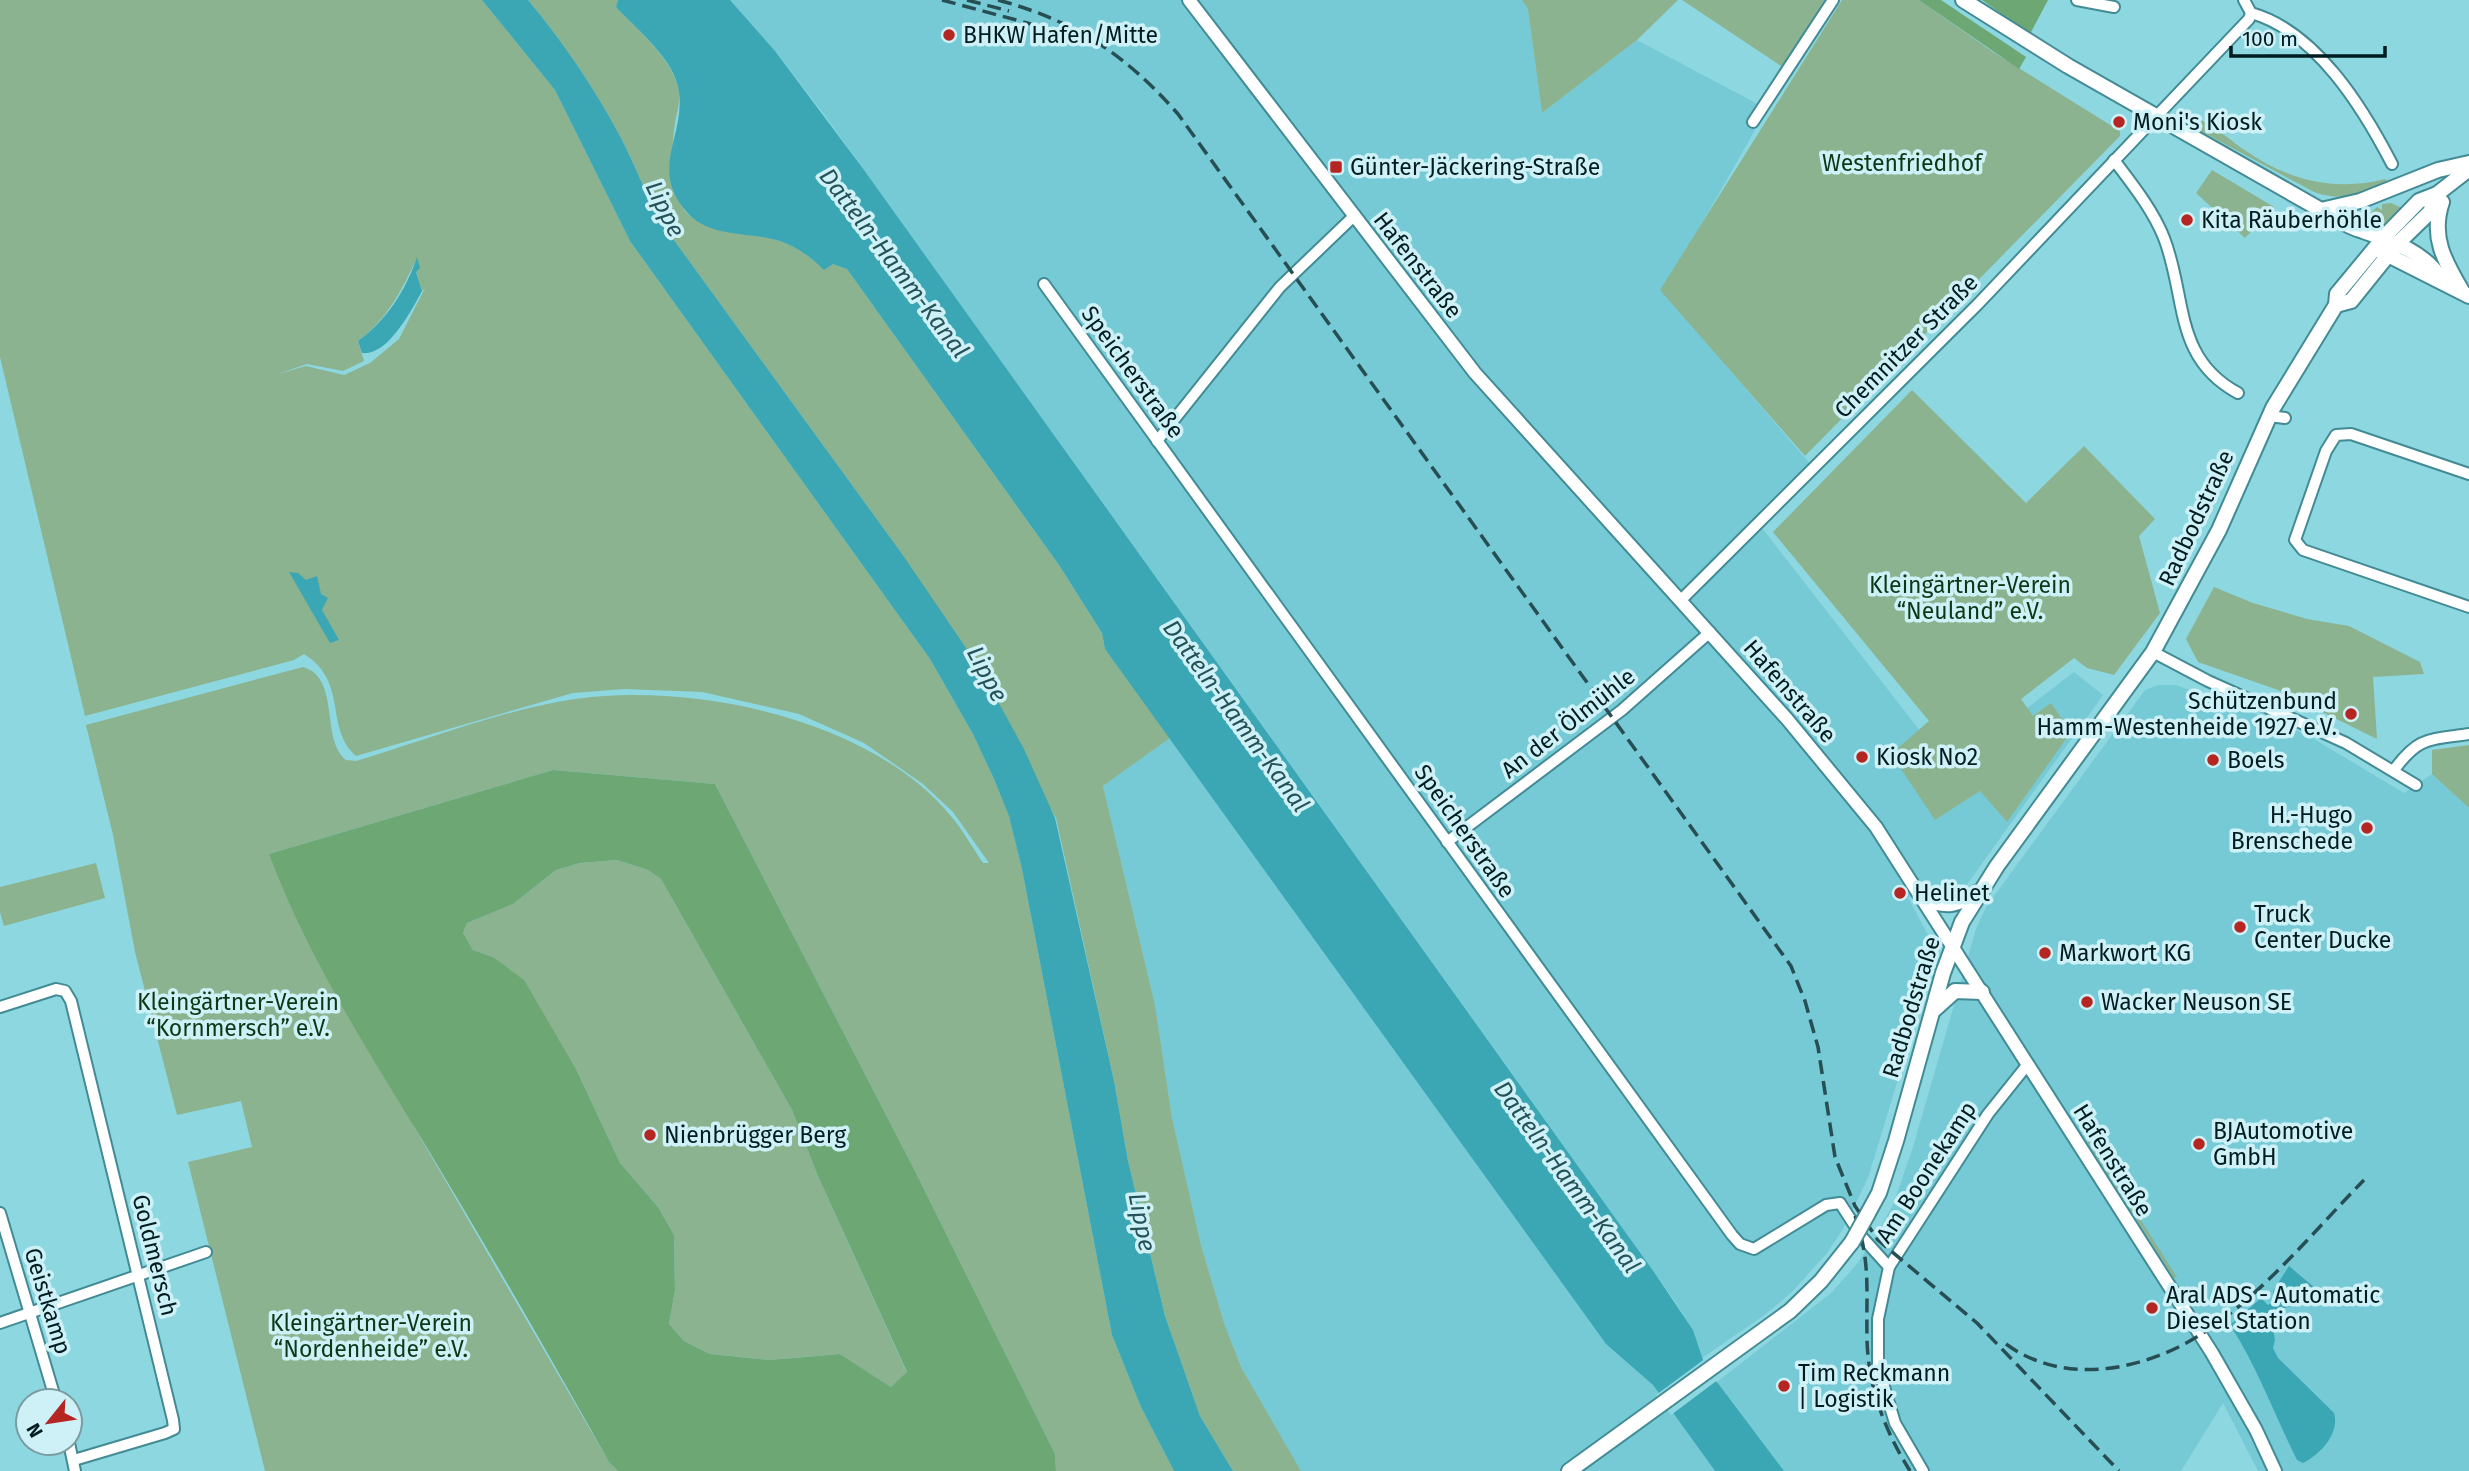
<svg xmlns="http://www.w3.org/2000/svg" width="2469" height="1471" viewBox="0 0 2469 1471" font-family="'Fira Sans',sans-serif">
<rect width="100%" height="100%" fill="#8dd7e1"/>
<g fill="#76cad5">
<path d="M730 0H1522L1528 9 1542 113 1637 40 1767 109 1663 292 1817 472 1762 528 1949 768 2074 672 2103 695 1963 890 1947 895 1939 894 1929 885 1908 898 1937 951 1868 1178 1843 1229 1827 1253 1792 1292 1762 1317 1702 1358 1693 1330 1674 1300 1519 1083 826 117 775 51Z"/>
<path d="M2158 685H2176L2283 724 2314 739 2404 793 2432 774 2469 808V1471H2258L2223 1403 2181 1471H1784L1717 1382 1831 1293 1857 1264 1879 1230 1893 1205 1913 1147 1976 929 1986 907 2145 690Z"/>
<path d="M1170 738 1606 1344 1653 1385 1715 1471H1301L1296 1466 1242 1369 1225 1326 1201 1245 1172 1118 1155 1005 1103 786Z"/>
</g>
<g fill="#8cb390" fill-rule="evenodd">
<path d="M0 0H482L555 90 630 241 930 659 973 734 994 779 1009 815 1022 869 1112 1335 1141 1407 1174 1471H1056L1055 1454 916 1173 715 784 553 770 269 854 416 1130 609 1462 618 1471H265L188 1162 252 1147 241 1101 177 1115 135 952 113 835 86 725 303 667C341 678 320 739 346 760L356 761C427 740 501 710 575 699 693 682 871 719 950 815 963 830 972 847 983 863H989L953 812 923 784 864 743 799 714 702 692 625 689 573 693 356 756C324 728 349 682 304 654L294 660 85 716 0 357ZM417 258 416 271 422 291 425 288 399 339 370 363 344 375 306 366 278 374 307 364 343 371 364 361 358 341C388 319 402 289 417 258Z"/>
<path d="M528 0H618L616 7C637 30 674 59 679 92 680 103 677 113 675 123 671 149 669 191 685 211 707 236 751 231 780 241 797 247 811 257 824 269L833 264 847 269 1059 565 1102 633 1105 649 1170 738 1103 786 1155 1005 1172 1118 1201 1245 1225 1326 1242 1369 1301 1471H1233L1200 1416 1165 1316 1128 1161 1114 1081 1056 818 900 551 663 225C647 197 636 167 621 138 595 89 564 43 528 0Z"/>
<path d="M1522 0H1678L1637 40 1542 113 1528 9Z"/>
<path d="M1682 0H1831L1787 70Z"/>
<path d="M1842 0H1919L1993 52 2120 131V136L1805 456 1660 290Z"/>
<path d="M2182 114C2204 117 2225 136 2243 149 2287 180 2333 192 2386 179L2388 187C2361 194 2341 202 2314 192L2184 122 2180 118Z"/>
<path d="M2212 170 2274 207 2245 238 2196 193Z"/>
<path d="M2391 203 2402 208 2382 229 2363 220 2377 207 2382 210V204Z"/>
<path d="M1912 390 2026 503 2084 446 2155 519 2139 536 2160 613 2114 675 2087 668 2074 658 2021 699 2033 716 2051 703 2071 732 2007 822 1980 791 1935 820 1891 754 1929 721 1773 532Z"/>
<path d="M2214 587 2253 603 2307 619 2349 626 2420 662 2424 674 2373 677 2377 739 2278 690 2198 662 2186 639Z"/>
<path d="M2469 745V808L2432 774V750Z"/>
<path d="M617 860 648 870 661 879 792 1110 818 1176 907 1373 891 1387 840 1354 770 1360 710 1354 684 1341 669 1324 675 1290 674 1235 658 1207 620 1163 577 1071 493 957 473 950 463 933 467 923 513 904 556 870 580 863Z"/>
<path d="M96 863 105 898 4 926 0 912V887Z"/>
<path d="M2090 1140 2177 1277 2174 1278 2088 1143Z"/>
</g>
<g fill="#6ca774" fill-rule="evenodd">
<path d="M1919 0H1941L2026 57 2019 69Z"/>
<path d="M1982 0H2048L2030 34Z"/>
<path d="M553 770 715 784 916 1173 1055 1454 1056 1471H618L609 1462C551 1358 491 1254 429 1151 370 1054 309 960 269 854ZM617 860 648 870 661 879 792 1110 818 1176 907 1372 891 1387 840 1354 770 1360 710 1354 684 1341 669 1324 675 1290 674 1235 658 1207 620 1163 577 1071 524 980 493 957 473 950 463 933 467 923 513 904 556 870 580 863Z"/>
</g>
<g fill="#3ba6b4">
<path d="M482 0H528C564 43 595 89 621 138 636 167 647 197 663 225L900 551 979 667 1024 749 1055 818 1114 1081 1128 1161 1165 1316 1200 1416 1233 1471H1174L1141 1407 1112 1335 1022 869 1009 816 994 779 973 734 930 659 630 241 555 90Z"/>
<path d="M618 0H730L775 51 864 170 1654 1272 1693 1330 1709 1378 1717 1382 1784 1471H1715L1653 1385 1606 1344 1105 649 1102 633 1059 565 847 269 833 264 824 270C811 257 797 247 780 241 748 231 708 239 685 210 650 167 685 137 679 92 675 59 637 30 616 7Z"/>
<path d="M417 257 420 268 416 272 422 291C411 311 388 356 362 353L358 341C387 320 406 290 417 257Z"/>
<path d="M289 572 298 573 306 580 317 576 321 594 328 598 322 610 339 640 330 643Z"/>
<path d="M2289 1266 2315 1288 2299 1304 2270 1312 2275 1340 2273 1348 2278 1358 2334 1413C2340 1433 2321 1454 2303 1463L2297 1460C2275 1416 2257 1366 2230 1325L2261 1298 2268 1305 2273 1302V1291Z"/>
</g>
<path fill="#8dd7e1" d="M1706 1358 1712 1375 1719 1379 1671 1415 1656 1395Z"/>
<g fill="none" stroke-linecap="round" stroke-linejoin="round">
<defs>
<g id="minor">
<path d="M2077 0 2114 7"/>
<path d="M2251 13C2316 31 2363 108 2392 164"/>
<path d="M1753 122 1833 0"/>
<path d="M2114 160C2132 184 2153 210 2164 238 2187 297 2173 358 2238 393"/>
<path d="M1044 284 1732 1235 1740 1244 1754 1249 1826 1205 1840 1203 1862 1237 1889 1267"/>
<path d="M2269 416 2285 418"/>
<path d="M1157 441 1280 287 1354 216"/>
<path d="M2469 474 2351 434 2336 435 2326 451 2295 540 2303 550 2469 607"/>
<path d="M1681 600 1978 304 2249 19 2251 13 2244 0"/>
<path d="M2153 652 2208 681 2346 743 2416 785"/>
<path d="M2394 770C2419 736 2429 740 2469 734"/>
<path d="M1447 842 1622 710 1710 632"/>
<path d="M0 1007 56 989 65 991 71 1001 173 1420 174 1429 165 1433 74 1460"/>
<path d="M0 1213 56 1401"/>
<path d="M0 1323 206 1252"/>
<path d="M69 1443 75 1471"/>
<path d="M1923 1471 1895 1423 1878 1367V1319L1889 1267 1988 1114 2028 1064"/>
</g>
<path id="tertiary" d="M1189 0 1475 373 1787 719 1876 827 2212 1353 2256 1430 2275 1471"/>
<g id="secondary">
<path d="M1963 0 2068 66 2321 210C2333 216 2346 226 2360 230 2389 240 2427 252 2442 281"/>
<path d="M2442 202C2430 237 2445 262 2462 291"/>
<path d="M2321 210 2360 201 2438 170 2469 163"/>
<path d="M2382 252 2469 296"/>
<path d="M2336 305 2351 301 2397 244 2430 212 2437 194"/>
<path d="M1923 898C1946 908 1957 906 1978 892"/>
<path d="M1935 1009 1955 991 1982 992"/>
<path d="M1867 1215 1879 1193 1896 1141 1943 973 1962 922 1997 866 2153 652 2219 530 2273 408 2336 305 2337 294 2385 236 2419 201 2437 194 2469 169"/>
<path d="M1569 1471 1790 1311 1821 1281 1852 1242"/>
</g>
</defs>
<use href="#minor" stroke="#428b95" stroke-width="14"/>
<use href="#tertiary" stroke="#428b95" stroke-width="16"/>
<use href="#secondary" stroke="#428b95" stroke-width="18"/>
<use href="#minor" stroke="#fff" stroke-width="10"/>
<use href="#tertiary" stroke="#fff" stroke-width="12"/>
<use href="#secondary" stroke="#fff" stroke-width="14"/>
<g stroke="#264e53" stroke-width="3.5" stroke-dasharray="14 7" stroke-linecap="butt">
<path d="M942 0 1031 24"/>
<path d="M967 0 1009 11"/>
<path d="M998 0C1075 21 1125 54 1178 114L1791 966 1805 1001 1818 1047 1835 1157 1855 1206 1878 1240 1977 1323 2119 1471"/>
<path d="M1855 1216C1871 1262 1866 1291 1867 1339 1868 1387 1885 1431 1910 1471"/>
<path d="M2006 1344C2070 1391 2160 1367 2219 1322 2273 1282 2317 1228 2364 1180"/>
</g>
<defs>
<path id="secondary-bridge" d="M1852 1242 1867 1215"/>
</defs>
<use href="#secondary-bridge" stroke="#428b95" stroke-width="18" stroke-linecap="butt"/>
<use href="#secondary-bridge" stroke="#fff" stroke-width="14"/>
</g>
<g fill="#b52522" stroke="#cdf1f6" stroke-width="2.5">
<circle cx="949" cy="35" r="7"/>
<circle cx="2119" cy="122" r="7"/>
<rect x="1329" y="160" width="14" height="14" rx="3.5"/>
<circle cx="2187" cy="220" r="7"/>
<circle cx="2351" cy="714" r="7"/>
<circle cx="1862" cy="757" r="7"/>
<circle cx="2213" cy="760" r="7"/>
<circle cx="2367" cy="828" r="7"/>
<circle cx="1900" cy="893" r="7"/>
<circle cx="2240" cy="927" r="7"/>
<circle cx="2045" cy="953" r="7"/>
<circle cx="2087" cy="1002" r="7"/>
<circle cx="650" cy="1135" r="7"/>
<circle cx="2199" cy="1144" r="7"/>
<circle cx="2152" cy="1308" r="7"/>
<circle cx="1784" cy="1386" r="7"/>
</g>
<g text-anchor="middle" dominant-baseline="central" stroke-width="7" stroke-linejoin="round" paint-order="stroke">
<g font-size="23" fill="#001c20" stroke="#cdf1f6" text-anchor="start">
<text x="963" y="35">BHKW Hafen/Mitte</text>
<text x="2133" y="122">Moni's Kiosk</text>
<text x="1350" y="167">Günter-Jäckering-Straße</text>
<text x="2201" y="220">Kita Räuberhöhle</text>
<text x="2337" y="701" text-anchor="end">Schützenbund<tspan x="2337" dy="26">Hamm-Westenheide 1927 e.V.</tspan></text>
<text x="1876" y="757">Kiosk No2</text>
<text x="2227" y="760">Boels</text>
<text x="2353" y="815" text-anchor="end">H.-Hugo<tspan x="2353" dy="26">Brenschede</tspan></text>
<text x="1914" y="893">Helinet</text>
<text x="2254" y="914">Truck<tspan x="2254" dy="26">Center Ducke</tspan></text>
<text x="2059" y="953">Markwort KG</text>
<text x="2101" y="1002">Wacker Neuson SE</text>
<text x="2213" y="1131">BJAutomotive<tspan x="2213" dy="26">GmbH</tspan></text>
<text x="664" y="1135">Nienbrügger Berg</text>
<text x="2166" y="1295">Aral ADS - Automatic<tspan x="2166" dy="26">Diesel Station</tspan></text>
<text x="1798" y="1373">Tim Reckmann<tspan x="1798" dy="26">| Logistik</tspan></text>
</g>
<g font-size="23" fill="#0c3816" stroke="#cdf1f6">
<text x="1902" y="163">Westenfriedhof</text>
<text x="1970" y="585">Kleingärtner-Verein<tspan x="1970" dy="26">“Neuland” e.V.</tspan></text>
<text x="238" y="1002">Kleingärtner-Verein<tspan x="238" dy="26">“Kornmersch” e.V.</tspan></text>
<text x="371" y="1323">Kleingärtner-Verein<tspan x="371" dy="26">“Nordenheide” e.V.</tspan></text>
</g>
<g font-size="23" fill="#001c20" stroke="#cdf1f6">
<text transform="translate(1418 265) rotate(52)">Hafenstraße</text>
<text transform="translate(1906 346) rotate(-45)">Chemnitzer Straße</text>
<text transform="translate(1133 372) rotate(54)">Speicherstraße</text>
<text transform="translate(2196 518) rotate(-65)">Radbodstraße</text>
<text transform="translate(1790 691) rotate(49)">Hafenstraße</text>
<text transform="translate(1568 723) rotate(-38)">An der Ölmühle</text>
<text transform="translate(1465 831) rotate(55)">Speicherstraße</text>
<text transform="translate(1911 1007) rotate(-73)">Radbodstraße</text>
<text transform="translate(2113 1160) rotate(58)">Hafenstraße</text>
<text transform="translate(1926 1172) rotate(-57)">Am Boonekamp</text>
<text transform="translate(155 1255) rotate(76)">Goldmersch</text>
<text transform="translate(48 1301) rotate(73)">Geistkamp</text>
</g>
<g font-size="24" font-style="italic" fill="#245258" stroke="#cdf1f6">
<text transform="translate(665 209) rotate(64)">Lippe</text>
<text transform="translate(894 263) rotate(53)">Datteln-Hamm-Kanal</text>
<text transform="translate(987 674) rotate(62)">Lippe</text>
<text transform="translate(1236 716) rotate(54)">Datteln-Hamm-Kanal</text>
<text transform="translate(1567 1177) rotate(54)">Datteln-Hamm-Kanal</text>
<text transform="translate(1142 1222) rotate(79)">Lippe</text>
</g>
</g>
<g transform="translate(49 1422) rotate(240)"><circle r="33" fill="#cdf1f6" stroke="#7b9ca0" stroke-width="2"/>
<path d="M0-5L12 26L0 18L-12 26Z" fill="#b52522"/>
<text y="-10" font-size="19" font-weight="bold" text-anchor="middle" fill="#001c20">N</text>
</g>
<path d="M2231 46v10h154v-10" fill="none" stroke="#001c20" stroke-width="3.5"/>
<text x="2242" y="46" font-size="21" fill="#001c20" stroke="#cdf1f6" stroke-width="5" paint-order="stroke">100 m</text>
</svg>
